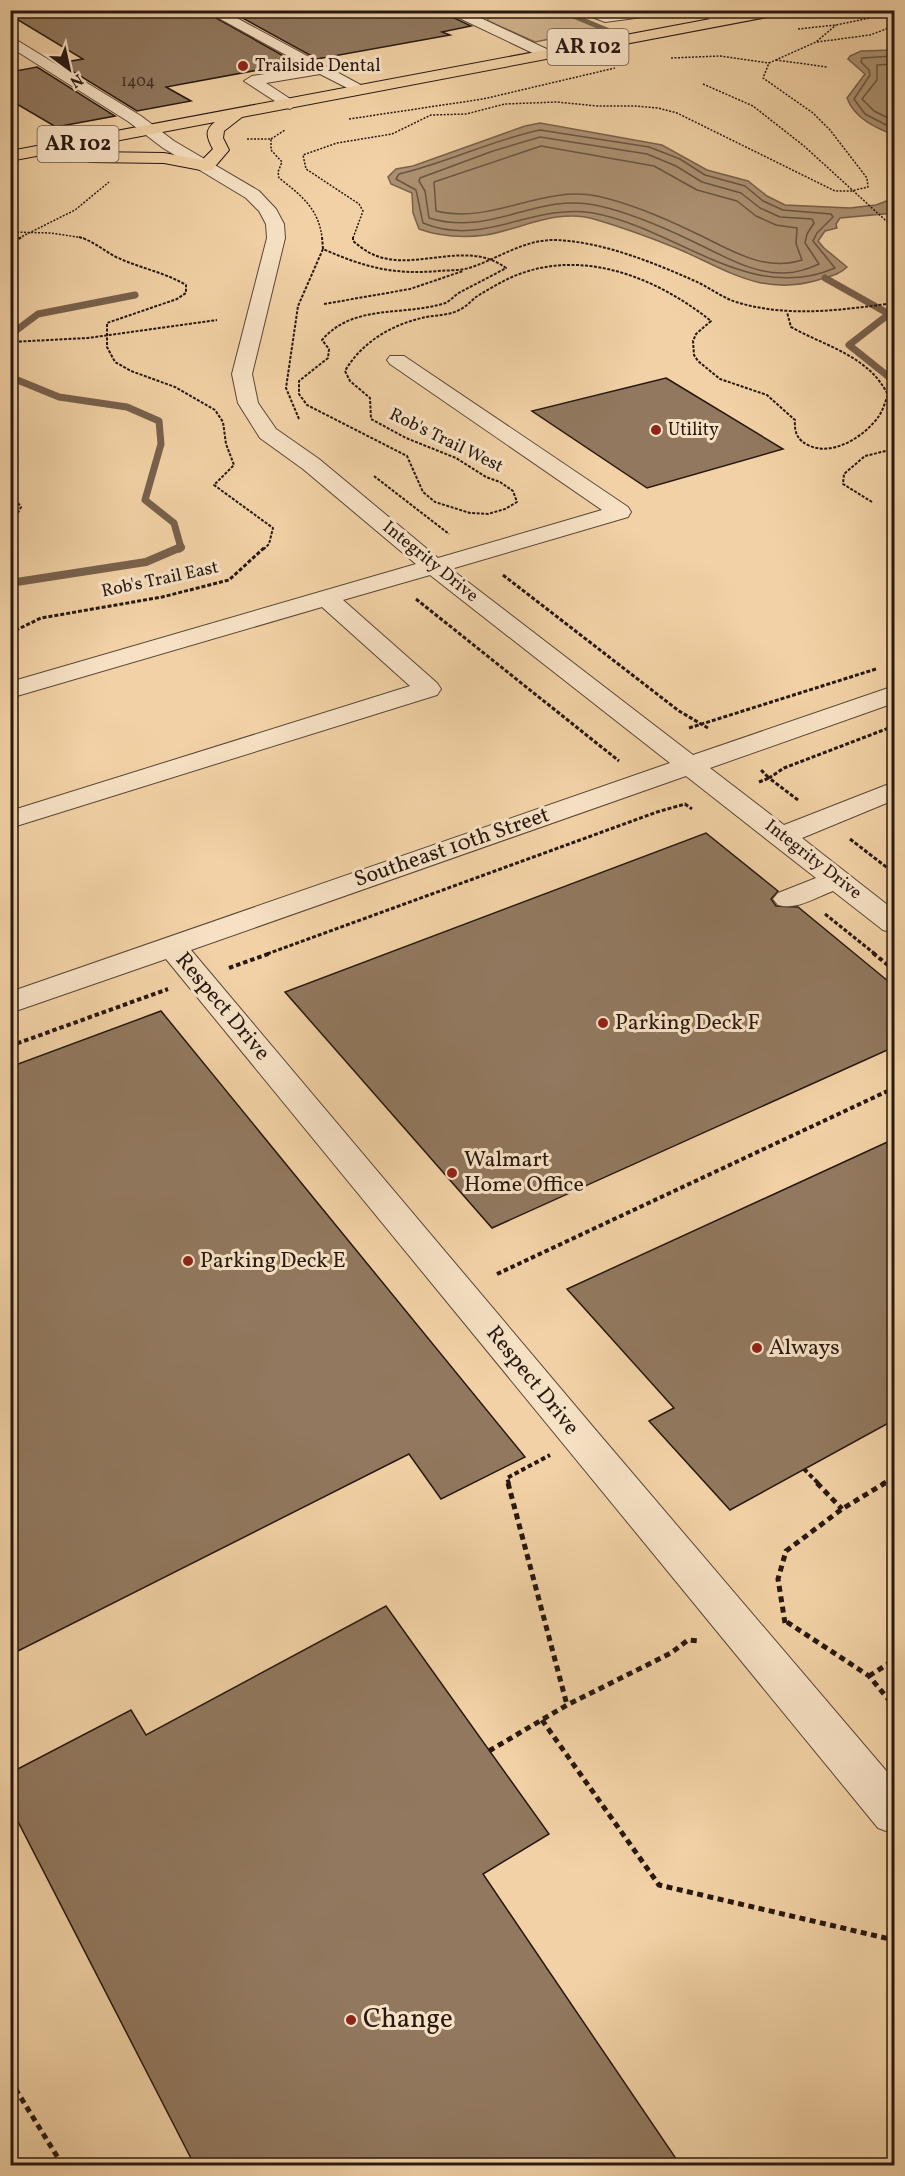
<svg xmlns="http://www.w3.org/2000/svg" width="905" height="2176" viewBox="0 0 905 2176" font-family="Vollkorn,serif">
<rect width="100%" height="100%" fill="#f1d1a5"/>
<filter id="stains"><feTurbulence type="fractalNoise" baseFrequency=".00333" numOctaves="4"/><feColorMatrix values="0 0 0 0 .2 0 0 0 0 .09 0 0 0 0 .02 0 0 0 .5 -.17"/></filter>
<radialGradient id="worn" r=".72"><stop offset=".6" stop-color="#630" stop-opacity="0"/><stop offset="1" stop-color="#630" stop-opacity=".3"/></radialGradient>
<path fill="#cfb28c" stroke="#7c654e" stroke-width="1.5" d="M487 11H557L603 28 535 42 488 21Z"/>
<g fill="#ad9273" stroke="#78614c" stroke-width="1.5">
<path d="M894 50V135C876 128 854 118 847 98L865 74 848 59 850 56 861 51Z"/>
<path d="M540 123 662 145 707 170 748 181 767 196 785 205 850 208 876 205 894 198V213L840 218 836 224 837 228 825 231 818 241 824 248 847 267C839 275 830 276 818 280 761 297 726 269 676 248 649 237 621 227 594 219 558 208 521 229 486 235 463 238 441 237 419 229L413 213 412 193 391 184 388 177 396 169 413 166 525 126Z"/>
</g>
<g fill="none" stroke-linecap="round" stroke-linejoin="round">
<g stroke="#6a5542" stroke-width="1.5">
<path d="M894 56 862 58 861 62 869 70 870 75 854 99 865 114 894 129"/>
<path d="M894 64 877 65V80L862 99 874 111 894 121"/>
<path d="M540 130 649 147 680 159 705 175 745 186 763 201 783 210 831 214 833 217 817 233 813 241 835 268C750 305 676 228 593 213 531 203 483 248 423 223L416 190 396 179 399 174C447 163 492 140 540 130Z"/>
<path d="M540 137 647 154 676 166 702 182 741 193 760 208 780 217 812 219 814 223 807 234 805 243 819 264C807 269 797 273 784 273 752 274 722 255 694 242 663 227 629 212 595 205 536 193 491 237 429 218L425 191 419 181 420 178 493 151Z"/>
<path d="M541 146 654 166 697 190 737 201 756 216 776 225 797 228 796 244 802 260C761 273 727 247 691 231 662 217 629 203 597 196 542 185 491 225 436 211L434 182Z"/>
</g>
<path stroke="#78614c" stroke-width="5" d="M559 10 607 30"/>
<g stroke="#78614c" stroke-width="7">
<path d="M825 278 889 314 849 345 894 381"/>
<path d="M10 346 14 332 38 314 135 295"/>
<path d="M10 362 15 379 59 397 127 407 159 421 161 444 145 500 174 523 181 548 179 549"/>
</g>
<path stroke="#78614c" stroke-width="8" d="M10 583 146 562 181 547"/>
</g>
<g fill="#91785e" stroke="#281811" stroke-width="1.5">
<path d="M10 10H202L296 63 166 87 191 101 137 111 59 63 83 59 10 15Z"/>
<path d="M228 10H452L451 14 454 18 471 26 442 32 450 35 317 59Z"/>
<path d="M37 67 115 116 56 127 10 100V72Z"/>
<path d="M666 378 783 449 647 488 532 411Z"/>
<path d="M706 833 778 891 771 899 776 906 798 907 894 986V1047L492 1228 285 992Z"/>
<path d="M161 1011 525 1457 441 1499 409 1454 10 1655V1067Z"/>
<path d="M894 1139V1420L730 1510 649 1421 674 1408 567 1289Z"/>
<path d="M386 1606 549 1834 483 1874 681 2166H195L10 1806V1773L131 1710 146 1735Z"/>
</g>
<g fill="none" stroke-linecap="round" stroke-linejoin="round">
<defs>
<g id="minor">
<path d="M204 10H222L370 90 367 93H357L320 74 266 83 298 104 290 109 284 107 244 81 252 76 308 67Z"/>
<path d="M455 10H472L470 13 553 52 555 55 553 58H543L455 16 453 13Z"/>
<path d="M574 10H596L606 14 630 10H672L665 14 605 22Z"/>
<path d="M691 10H711L732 21 730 24H720Z"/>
<path d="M10 36 141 116 174 141 259 191 276 209 284 224 285 238 252 374 258 403 276 429 319 459 438 558 602 510 390 364 387 360 390 356H404L628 507 631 512 628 517 451 569 693 755 894 686V703L710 768 784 825 894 782V800L802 838 894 910V933L883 930 833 891C815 898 797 910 778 905L773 899 778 893 816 878 686 776 191 950 594 1428 894 1780V1834L878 1828 166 959 10 1013V992L670 763 430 575 343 600 437 683 441 689 437 695 10 828V811L410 686 322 607 10 698V682L416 564 303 469 260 438 238 403 232 374 267 238 266 224 259 211 246 198 163 148 129 122 10 47Z"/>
</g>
<path id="major" d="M758 10H790L783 14 242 117 224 131 223 138 229 150 212 170 206 171 164 163 89 162 81 157 89 152 164 153 202 160 213 149C207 138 204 130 215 122L10 161V151Z"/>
</defs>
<use href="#minor" stroke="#5a4636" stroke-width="2"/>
<use href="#major" stroke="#281811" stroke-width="2"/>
<g stroke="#281811" stroke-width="1.5" stroke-dasharray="2 1.5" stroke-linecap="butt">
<path d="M798 29 836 25 894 13"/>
<path d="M817 42 870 35 894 26"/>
<path d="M671 58 720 56 769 63"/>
<path d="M776 60 827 67"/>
<path d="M703 84 753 106 804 146 894 228"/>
<path d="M349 119 483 99 615 68"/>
<path d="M247 139H271V150L282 162 278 172 279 178C301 195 319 209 322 238"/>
<path d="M271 139 285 130"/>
<path d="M10 232 50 233 84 238"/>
<path d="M19 238 75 210 109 182"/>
<path d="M353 238 363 211 359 204 306 169 303 155 337 143 392 134 431 115 466 114 505 104 557 102 597 106H635L658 108 677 113 835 191H851L868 187 867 178 830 130 813 113 763 78 769 63 816 42 836 25"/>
</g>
<g stroke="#281811" stroke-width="2" stroke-dasharray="3 1.5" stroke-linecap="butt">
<path d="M79 237C93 241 103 250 116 257 139 268 164 272 186 285V293L177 299 107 323V347L115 362 131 371 175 387 215 410 223 422 226 444 234 465 214 485 273 528 269 544 264 549"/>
<path d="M322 237 323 249C364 267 393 275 438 271 448 270 459 271 469 268 498 259 524 239 556 240 603 242 652 262 695 281 709 287 721 297 736 302 788 318 841 310 894 303"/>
<path d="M353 237V241C358 245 363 249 368 252 411 276 464 237 506 268 490 277 473 285 457 294 452 298 448 303 442 304 401 316 353 304 322 340L329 349 328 358 299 381V394L307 405 407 456 423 492 435 502 470 513 488 514 505 509 517 502 513 491 500 482 486 477 456 458 406 438 371 419 370 398 350 381 345 371C361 343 391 325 422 318 433 315 446 316 457 311 465 308 470 302 476 297 487 290 499 283 512 277 581 247 656 277 711 321L696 334 693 341 694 355 698 361 720 379 767 395 795 420C794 433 798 441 810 446 834 456 865 436 879 416 883 410 885 402 888 395 869 356 827 347 791 327L787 312"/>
<path d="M10 242 23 237"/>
<path d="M324 304 410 289 463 271"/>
<path d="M10 342 88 338 217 320"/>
<path d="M299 419 286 388 298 306 323 249"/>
<path d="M374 476 449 534"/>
<path d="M10 492 21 507 15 518 10 520"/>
<path d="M872 502 843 484 844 474 865 456 894 449"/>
</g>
<g stroke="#281811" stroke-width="3" stroke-dasharray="4 2" stroke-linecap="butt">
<path d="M503 575 679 711 708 728"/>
<path d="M416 599 619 761"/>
<path d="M10 633 41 618 162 597 229 580 265 547"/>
<path d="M689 728 876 669"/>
<path d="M759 782 769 778 761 770"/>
<path d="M798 800 769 778 784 768 894 726"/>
<path d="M850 839 894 873"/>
<path d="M825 914 875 954"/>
<path d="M267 954 657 812 685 804 692 809"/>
</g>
<g stroke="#281811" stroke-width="4" stroke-dasharray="4.5 3" stroke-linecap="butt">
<path d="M873 953 894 970"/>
<path d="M229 968 271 953"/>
<path d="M10 1046 168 989"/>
<path d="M497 1274 894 1088"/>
<path d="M804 1469 819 1484"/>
<path d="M509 1484 507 1478 550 1455"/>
<path d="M882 1484 894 1477"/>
</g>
<g stroke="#281811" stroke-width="5" stroke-dasharray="6 4.5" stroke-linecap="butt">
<path d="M508 1483 567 1705"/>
<path d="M817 1483 842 1509"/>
<path d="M787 1622 869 1676 894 1706"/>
<path d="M785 1623 778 1579 786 1551 842 1509 885 1483"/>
<path d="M869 1676 894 1660"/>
<path d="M542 1720 659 1885 894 1940"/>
<path d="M489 1751 567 1705 671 1653 688 1640 700 1641"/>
<path d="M10 2080 63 2166"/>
</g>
<use href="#minor" fill="#f6e1c4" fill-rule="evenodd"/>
<use href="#major" fill="#f1d1a5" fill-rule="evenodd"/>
</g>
<g fill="#8f2418" stroke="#f6e1c4" stroke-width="2">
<circle cx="243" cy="66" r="6"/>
<circle cx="656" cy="430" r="6"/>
<circle cx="603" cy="1023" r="6"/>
<circle cx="452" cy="1173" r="6"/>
<circle cx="188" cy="1261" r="6"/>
<circle cx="757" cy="1348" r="6"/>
<circle cx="351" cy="2020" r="6"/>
</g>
<g text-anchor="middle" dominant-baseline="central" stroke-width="6" stroke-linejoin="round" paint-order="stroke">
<g font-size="16" fill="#423024">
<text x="138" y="82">1404</text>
</g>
<g font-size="18" fill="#281811" stroke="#f6e1c4" text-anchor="start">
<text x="255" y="66">Trailside Dental</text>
<text x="668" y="430">Utility</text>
</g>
<g font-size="18" fill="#281811" stroke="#f6e1c4">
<text transform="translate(446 441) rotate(26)">Rob's Trail West</text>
<text transform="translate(430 562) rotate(39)">Integrity Drive</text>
<text transform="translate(160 580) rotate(-12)">Rob's Trail East</text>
<text transform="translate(813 860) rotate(38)">Integrity Drive</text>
</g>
<g fill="#f6e1c4" stroke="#665447" stroke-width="1.5">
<rect x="547.5" y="29" width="81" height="36" rx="4.5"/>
<rect x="37.5" y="126" width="81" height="36" rx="4.5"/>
</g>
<g font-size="21" font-weight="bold" fill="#281811">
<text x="588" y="47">AR 102</text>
<text x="78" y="144">AR 102</text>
</g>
<g font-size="22" fill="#281811" stroke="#f6e1c4">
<text transform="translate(452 848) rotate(-19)">Southeast 10th Street</text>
<text transform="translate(222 1007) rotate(50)">Respect Drive</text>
<text transform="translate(532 1381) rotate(51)">Respect Drive</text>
</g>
<g font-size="22" fill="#281811" stroke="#f6e1c4" text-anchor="start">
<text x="615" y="1023">Parking Deck F</text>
<text x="464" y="1160">Walmart<tspan x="464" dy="25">Home Office</tspan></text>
<text x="200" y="1261">Parking Deck E</text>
<text x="769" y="1348">Always</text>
</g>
<g font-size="27" fill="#281811" stroke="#f6e1c4" text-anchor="start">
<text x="363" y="2020">Change</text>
</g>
</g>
<rect width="905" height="2176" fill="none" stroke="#f1d1a5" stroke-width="36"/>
<rect x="12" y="12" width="881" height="2152" fill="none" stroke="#281811" stroke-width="3"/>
<rect x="18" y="18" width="869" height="2140" fill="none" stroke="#281811" stroke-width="1.5"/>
<g transform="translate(69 69) rotate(147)" stroke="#f6e1c4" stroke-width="4.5" paint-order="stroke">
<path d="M0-4.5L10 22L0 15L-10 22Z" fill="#281811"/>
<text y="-9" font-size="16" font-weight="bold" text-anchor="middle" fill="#281811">N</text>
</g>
<rect width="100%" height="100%" filter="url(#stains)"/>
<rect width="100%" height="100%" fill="url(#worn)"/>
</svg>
